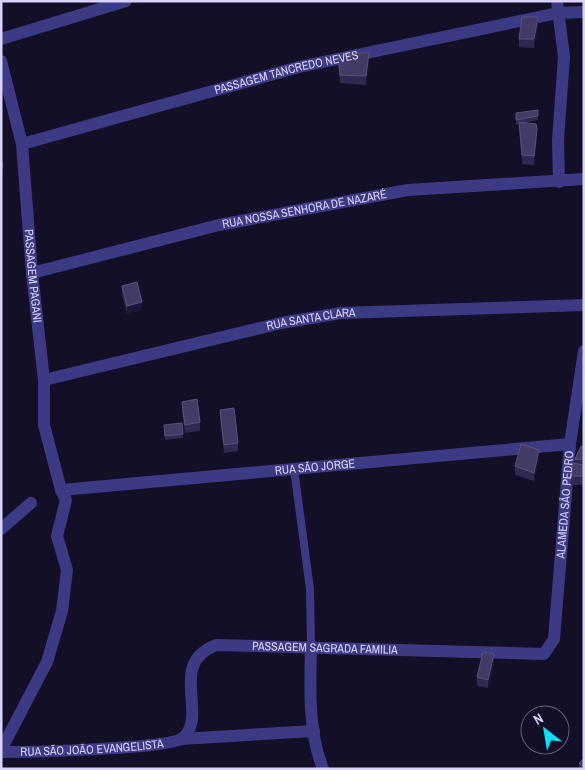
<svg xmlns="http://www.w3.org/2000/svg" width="585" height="770" viewBox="0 0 585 770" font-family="'Archivo Narrow',sans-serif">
<rect width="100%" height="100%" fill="#130f26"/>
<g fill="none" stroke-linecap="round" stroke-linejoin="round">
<path stroke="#3d3a85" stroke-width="8" d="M294 469 310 589 311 648"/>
<g stroke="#3d3a85" stroke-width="12">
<path d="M557 1 564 57 558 140 559 182"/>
<path d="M1 39 126 1"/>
<path id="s1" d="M1 61 22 144 32 273 44 380V425L61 490 66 500 57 536 67 570 62 611 47 662 1 750"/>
<path id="s2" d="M22 144 299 67 558 13 584 12"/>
<path id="s3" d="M32 273 219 225 408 190 584 179"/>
<path id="s4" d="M44 380 281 323 341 313 584 305"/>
<path id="s5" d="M61 490 570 444"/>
<path d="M1 529 31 503"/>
<path d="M311 648C310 687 308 731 323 769"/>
<path d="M181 739 314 731"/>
<path id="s6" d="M1 752C28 752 169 749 183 738 209 715 167 664 216 645L544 654 554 639 570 444 584 351"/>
</g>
</g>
<g fill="#312854">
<path d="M538 26 534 48 519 47V39Z"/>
<path d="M338 56 369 61 366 85 340 83Z"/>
<path d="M538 114V120L524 123 537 138 534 165 522 164 519 124 516 125V120Z"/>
<path d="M122 286 142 310 127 314 122 295Z"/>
<path d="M182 402 200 422V431L185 433 182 411Z"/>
<path d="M220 410 238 443V451L224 453 220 419Z"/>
<path d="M164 425 183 434V438L165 440Z"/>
<path d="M584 447V485H571V476L575 464V459Z"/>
<path d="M539 459 534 481 515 475V466Z"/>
<path d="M494 663 488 688 477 686V677Z"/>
<path d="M584 758V769H579V763Z"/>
</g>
<g fill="#1d163a">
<path d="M538 17V26L534 48V39Z"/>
<path d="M369 52V61L366 85V76Z"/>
<path d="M537 129V138L534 165V156Z"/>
<path d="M3 167V176H1V168Z"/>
<path d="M142 302V310L127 314V306Z"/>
<path d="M539 450V459L534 481V473Z"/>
<path d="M494 654V663L488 688V680Z"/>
</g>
<g fill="#433a66" stroke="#5a527e">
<path d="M522 17H538L534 39H519Z"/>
<path d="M369 52 366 76 340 75 338 56Z"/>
<path d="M538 110V116L516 120V113Z"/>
<path d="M519 122 536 124 537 129 534 156 522 155Z"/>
<path d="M1 159 3 167 1 168Z"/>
<path d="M137 282 142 302 127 306 122 286Z"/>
<path d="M197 399 200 422 185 425 182 402Z"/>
<path d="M234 408 238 443 224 445 220 410Z"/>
<path d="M182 423 183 434 165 436 164 425Z"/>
<path d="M521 444 539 450 534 473 515 466Z"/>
<path d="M581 446 584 447V460L575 459Z"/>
<path d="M573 463 584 465V476H571Z"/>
<path d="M483 652 494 654 488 680 477 677Z"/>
<path d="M584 758V767L579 763Z"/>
</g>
<g text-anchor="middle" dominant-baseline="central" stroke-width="4" stroke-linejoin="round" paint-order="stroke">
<g font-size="12" fill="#d9d4ff" stroke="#130f26">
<text stroke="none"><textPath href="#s2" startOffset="274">PASSAGEM TANCREDO NEVES</textPath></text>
<text stroke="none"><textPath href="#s3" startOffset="280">RUA NOSSA SENHORA DE NAZARÉ</textPath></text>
<text stroke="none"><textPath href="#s1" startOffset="218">PASSAGEM PAGANI</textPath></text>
<text stroke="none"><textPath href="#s4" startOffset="274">RUA SANTA CLARA</textPath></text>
<text stroke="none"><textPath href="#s5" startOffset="255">RUA SÃO JORGE</textPath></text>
<text stroke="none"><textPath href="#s6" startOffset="771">ALAMEDA SÃO PEDRO</textPath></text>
<text stroke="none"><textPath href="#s6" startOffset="399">PASSAGEM SAGRADA FAMILIA</textPath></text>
<text stroke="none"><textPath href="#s6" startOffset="91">RUA SÃO JOÃO EVANGELISTA</textPath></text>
</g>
</g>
<rect width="585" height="770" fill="none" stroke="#d9d4ff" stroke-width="5"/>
<g transform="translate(545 730) rotate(329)"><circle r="24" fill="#130f26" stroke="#625e7d"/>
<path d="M0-4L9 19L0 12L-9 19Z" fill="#00e5ff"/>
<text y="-8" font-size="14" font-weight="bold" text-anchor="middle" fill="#d9d4ff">N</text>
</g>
</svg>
